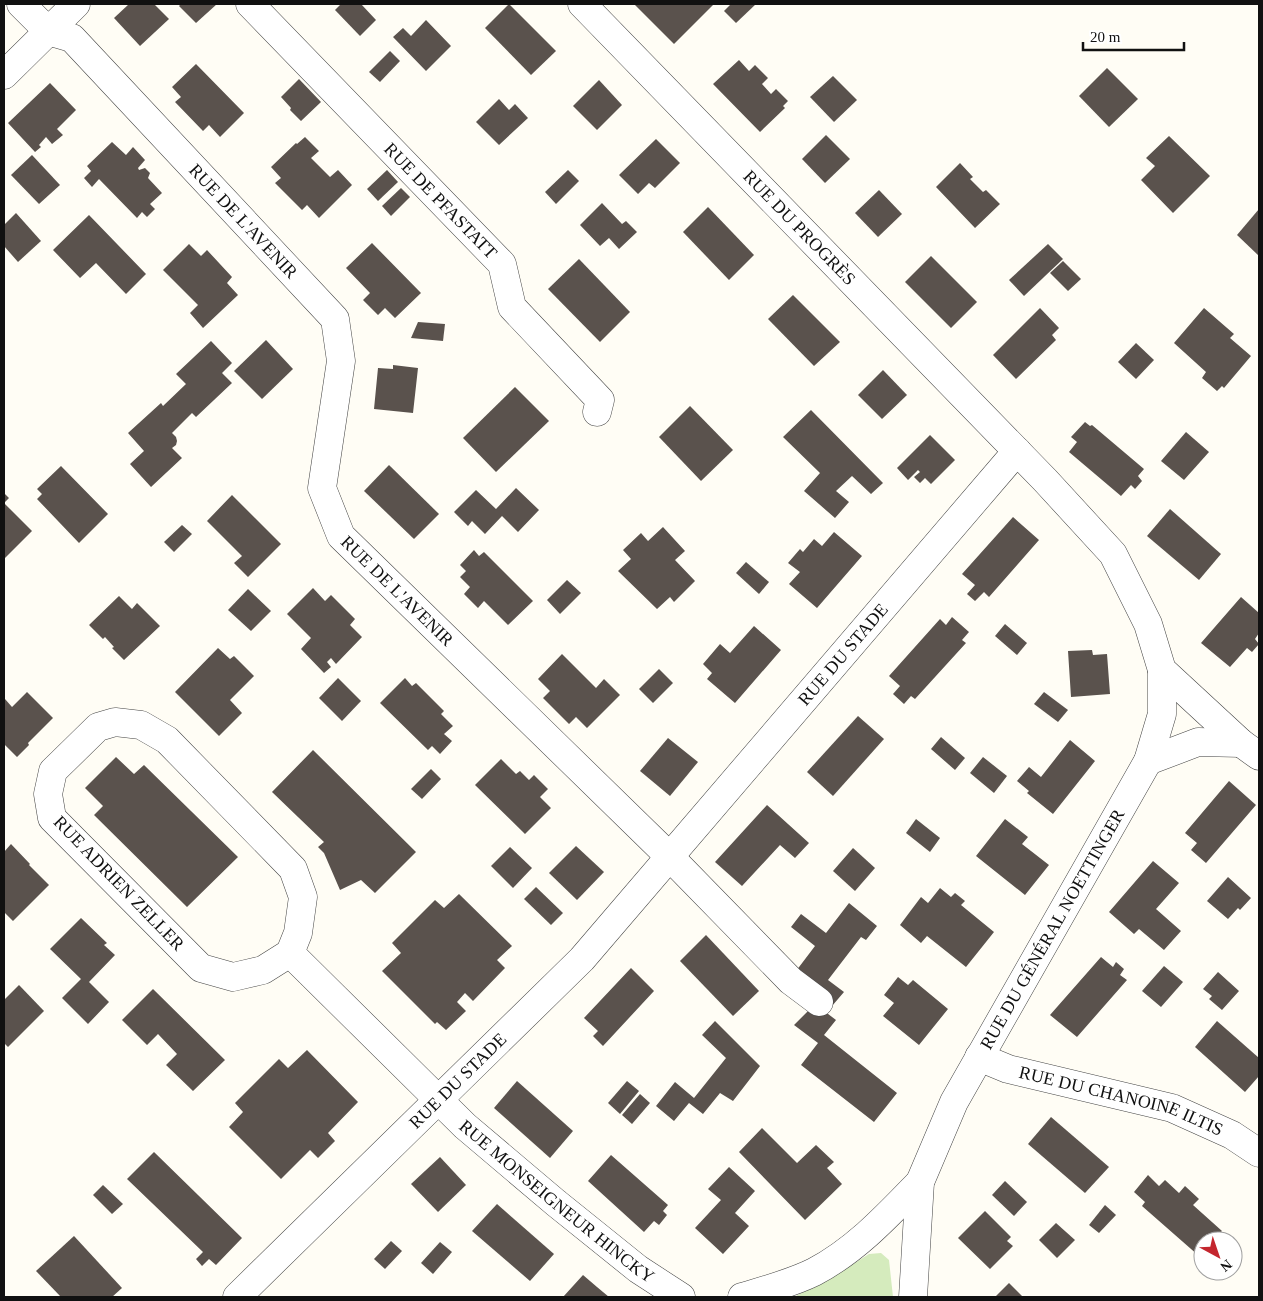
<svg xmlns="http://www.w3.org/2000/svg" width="1263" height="1301" viewBox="0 0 1263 1301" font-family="'Times New Roman',serif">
<rect width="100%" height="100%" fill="#fffdf5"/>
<path fill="#d5ebbd" d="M881 1253 889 1260 893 1297H794L831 1278 869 1254Z"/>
<g fill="#5a524d">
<path d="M129 4H154L169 19 140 46 114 18Z"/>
<path d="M181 4H217L196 23 179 6Z"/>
<path d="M341 4H361L376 20 360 36 335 10Z"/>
<path d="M509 4 556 51 531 75 485 28Z"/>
<path d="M634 4H712L713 5 674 44Z"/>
<path d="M731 4H756L736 23 724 11Z"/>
<path d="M426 20 451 46 426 71 393 37 403 28 411 36Z"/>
<path d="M390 51 400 61 380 82 369 72Z"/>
<path d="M739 60 749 71 755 65 768 78 762 84 771 94 776 89 788 101 783 106 785 108 760 132 713 84Z"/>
<path d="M196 64 244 113 220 137 209 125 203 131 175 102 181 97 172 87Z"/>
<path d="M1107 68 1138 99 1109 127 1079 96Z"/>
<path d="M833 76 857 100 834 122 810 97Z"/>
<path d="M299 79 321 102 301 121 290 110 291 108 281 97Z"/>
<path d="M599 80 622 105 597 130 573 106Z"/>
<path d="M50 83 76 110 57 129 63 135 52 144 46 137 39 145 41 147 35 152 8 123Z"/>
<path d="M499 99 509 110 515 104 528 118 499 145 476 122Z"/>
<path d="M826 135 850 159 825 183 802 159Z"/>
<path d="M1169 136 1210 176 1173 213 1141 180 1155 166 1146 158Z"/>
<path d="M305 137 319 151 311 158 330 177 338 170 352 185 319 218 307 205 302 210 275 183 281 178 271 167 296 143 297 144Z"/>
<path d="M656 139 680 163 655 188 649 183 638 194 619 175Z"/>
<path d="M112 142 126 155 133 147 145 160 138 168 139 170 145 168 150 173 148 178 162 193 150 204 155 209 147 217 142 212 137 218 99 179 92 187 84 178 91 171 87 166Z"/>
<path d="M32 155 60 185 39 204 11 175Z"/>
<path d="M960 163 973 177 970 179 983 192 986 190 1000 204 975 228 936 187Z"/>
<path d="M387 170 398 182 378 201 367 189Z"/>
<path d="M568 170 579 181 556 204 545 192Z"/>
<path d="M401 188 410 197 391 216 382 206Z"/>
<path d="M879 190 902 214 878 237 855 213Z"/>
<path d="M602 203 622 224 626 221 637 232 619 249 609 238 600 246 580 225Z"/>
<path d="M708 207 754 255 729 280 683 232Z"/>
<path d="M1259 209V256L1237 235Z"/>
<path d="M16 213 41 241 18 262 4 246V225Z"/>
<path d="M89 215 146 274 126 294 96 263 80 278 53 250Z"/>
<path d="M372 243 421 293 395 318 385 308 378 315 363 300 370 293 346 268Z"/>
<path d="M189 244 201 256 207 250 232 277 227 283 238 295 203 328 190 313 198 305 163 270Z"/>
<path d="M1048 244 1063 259 1024 296 1009 280Z"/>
<path d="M931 256 977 302 951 328 905 282Z"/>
<path d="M579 259 630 312 600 342 548 289Z"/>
<path d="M1063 261 1081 279 1068 291 1050 273Z"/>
<path d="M793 295 840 342 814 366 768 319Z"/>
<path d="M1040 308 1059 328 1052 335 1056 340 1016 379 993 355Z"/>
<path d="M1204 308 1234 334 1230 338 1251 356 1224 388 1222 386 1217 391 1202 378 1206 372 1174 343Z"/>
<path d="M418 322 445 324 443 341 411 338Z"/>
<path d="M266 340 293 369 262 399 234 371Z"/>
<path d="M211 341 232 363 222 373 232 383 196 417 192 413 172 433 176 437 177 441 176 445 172 448 182 458 151 487 130 464 144 451 128 433 161 403 163 406 186 384 176 374Z"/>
<path d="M1136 343 1154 360 1136 379 1118 362Z"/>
<path d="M393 365 418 368 413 413 374 409 378 368 393 369Z"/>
<path d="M883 370 907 395 882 419 858 395Z"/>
<path d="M515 387 549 421 496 472 463 438Z"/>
<path d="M690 406 733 450 701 481 659 437Z"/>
<path d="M811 410 883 483 871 494 852 476 836 491 849 502 835 518 804 491 820 473 783 437Z"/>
<path d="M1085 422 1090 426 1092 425 1144 469 1138 476 1142 481 1135 489 1131 485 1121 496 1069 452 1077 442 1071 437Z"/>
<path d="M1186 432 1209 452 1184 480 1161 461Z"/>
<path d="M930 435 955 460 931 484 925 478 920 483 914 477 920 472 918 470 908 480 897 468Z"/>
<path d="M389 465 439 514 414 539 364 491Z"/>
<path d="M61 466 108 514 79 543 37 499 42 494 37 489Z"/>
<path d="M516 488 539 510 518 532 502 516 485 534 472 521 468 526 454 512 476 490 496 509Z"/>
<path d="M4 493 9 498 4 503 32 531 4 559Z"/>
<path d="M232 495 281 544 248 577 234 563 242 556 207 521Z"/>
<path d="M1170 509 1221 554 1199 580 1147 536Z"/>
<path d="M1013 517 1039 540 989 597 984 592 975 601 967 594 975 585 962 574Z"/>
<path d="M182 525 192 534 174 552 164 542Z"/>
<path d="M663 527 685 551 675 560 695 581 674 602 670 597 657 609 618 571 631 559 623 550 641 533 648 541Z"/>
<path d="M834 532 862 556 817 608 789 584 800 572 788 563 800 549 803 552 814 539 822 546Z"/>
<path d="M474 550 479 556 484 552 533 601 508 625 484 601 478 608 464 594 470 587 460 577 466 571 460 565Z"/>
<path d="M746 562 769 582 759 594 736 573Z"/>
<path d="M567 580 581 593 560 614 547 600Z"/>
<path d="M313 588 325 601 331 595 355 619 350 625 362 637 336 664 331 658 327 662 331 667 324 673 301 649 311 638 287 614Z"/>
<path d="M248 589 271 611 251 631 228 610Z"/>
<path d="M119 596 132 609 137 603 160 626 124 660 112 648 114 647 105 637 103 639 89 625Z"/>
<path d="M1241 597 1259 613V633L1255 639 1259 644 1252 652 1247 648 1230 667 1201 643Z"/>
<path d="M952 617 969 632 962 640 966 643 915 699 911 696 904 704 893 694 900 686 889 676 940 619 946 625Z"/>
<path d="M1005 624 1027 643 1017 655 995 636Z"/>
<path d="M754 626 781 650 735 703 707 679 712 673 703 664 720 644 730 653Z"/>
<path d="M218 648 230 659 234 656 254 676 230 700 242 713 219 736 175 692Z"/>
<path d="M1092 650 1093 655 1107 654 1110 694 1071 697 1068 651Z"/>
<path d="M562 654 596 688 604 679 620 695 587 728 576 717 569 724 543 698 550 691 538 679Z"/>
<path d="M659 669 673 683 653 703 639 689Z"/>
<path d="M338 678 361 701 342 721 319 698Z"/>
<path d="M405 678 412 686 416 683 444 711 441 714 453 726 444 734 452 741 440 754 432 746 428 750 380 703Z"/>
<path d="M27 692 53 718 28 743 29 745 17 757 4 744V700L5 699 12 707Z"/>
<path d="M1044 692 1068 710 1058 722 1034 704Z"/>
<path d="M858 716 884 739 833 796 807 772Z"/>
<path d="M941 737 965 758 955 770 931 749Z"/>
<path d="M668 738 698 762 670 796 640 771Z"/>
<path d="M1070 740 1095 761 1053 814 1027 793 1029 791 1017 781 1029 767 1041 777Z"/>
<path d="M313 750 416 852 375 893 361 880 340 890 324 853 318 847 324 842 272 792Z"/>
<path d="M116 757 134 774 144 765 238 857 187 907 94 815 103 806 85 788Z"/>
<path d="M983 757 1007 776 994 793 970 773Z"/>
<path d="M501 759 516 774 520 771 529 780 534 775 548 789 540 797 551 808 525 834 475 785Z"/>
<path d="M431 769 441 779 422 799 411 789Z"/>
<path d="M1229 781 1256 805 1206 863 1191 850 1197 843 1185 833Z"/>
<path d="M767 805 809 843 795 858 780 845 742 886 715 862Z"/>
<path d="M916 819 940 838 930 852 906 833Z"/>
<path d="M1005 819 1028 837 1022 844 1049 865 1025 895 976 856Z"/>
<path d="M11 844 30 864 29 865 49 885 13 921 4 912V852Z"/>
<path d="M576 846 604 872 577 900 549 873Z"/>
<path d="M510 847 532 868 513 888 491 866Z"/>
<path d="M853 848 875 868 855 891 833 871Z"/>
<path d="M1153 861 1179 883 1156 909 1181 931 1164 950 1139 929 1134 934 1109 912Z"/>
<path d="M1228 877 1251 898 1240 910 1238 908 1228 919 1207 901Z"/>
<path d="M536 887 563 913 551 925 524 899Z"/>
<path d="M940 888 951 897 955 893 965 901 961 905 994 932 966 967 927 936 921 943 900 925 921 897 928 903Z"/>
<path d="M459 894 512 946 497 960 505 968 473 1001 465 993 457 1002 466 1011 446 1030 437 1022 435 1024 382 971 401 953 392 943 435 900 444 908Z"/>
<path d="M849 903 877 926 866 940 861 937 828 980 844 992 832 1006 793 975 815 946 791 927 801 914 826 933Z"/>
<path d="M81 918 107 943 104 945 115 955 89 982 109 1002 88 1024 62 998 81 979 50 949Z"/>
<path d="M706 935 759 991 733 1016 680 961Z"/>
<path d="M1101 957 1113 967 1116 962 1124 969 1120 975 1127 980 1077 1037 1050 1015Z"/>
<path d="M1164 966 1183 982 1161 1007 1142 991Z"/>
<path d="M631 968 654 991 603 1046 593 1036 598 1031 584 1018Z"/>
<path d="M1218 972 1239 991 1222 1010 1209 999 1212 996 1203 989Z"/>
<path d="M898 977 908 985 913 980 948 1009 919 1045 883 1016 894 1003 884 995Z"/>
<path d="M19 985 44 1011 8 1047 4 1043V1000Z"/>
<path d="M153 989 225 1060 193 1091 166 1065 177 1054 158 1034 147 1045 122 1020Z"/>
<path d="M815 1004 836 1020 824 1035 897 1093 874 1122 801 1065 818 1043 794 1025Z"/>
<path d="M715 1021 760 1066 733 1101 720 1093 703 1114 689 1103 674 1121 656 1106 675 1082 694 1098 726 1058 702 1035Z"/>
<path d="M1217 1021 1259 1058V1076L1245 1092 1195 1047Z"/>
<path d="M307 1050 358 1102 328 1133 335 1141 318 1158 310 1150 281 1179 229 1127 243 1112 235 1103 279 1059 288 1068Z"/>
<path d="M517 1081 573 1131 550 1158 494 1108Z"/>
<path d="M627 1081 639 1091 620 1114 608 1103Z"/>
<path d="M640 1094 650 1103 632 1124 622 1115Z"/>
<path d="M1051 1117 1109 1167 1085 1193 1028 1144Z"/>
<path d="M762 1128 797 1163 816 1145 834 1162 827 1168 842 1184 805 1220 739 1152Z"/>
<path d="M154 1152 242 1238 216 1265 209 1259 202 1266 196 1259 203 1252 127 1179Z"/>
<path d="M611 1155 668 1205 663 1211 667 1215 659 1225 654 1221 644 1232 588 1181Z"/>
<path d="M440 1157 466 1185 438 1212 411 1184Z"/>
<path d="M729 1167 755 1191 735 1213 749 1226 723 1254 695 1228 721 1200 708 1189Z"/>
<path d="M1148 1175 1159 1186 1165 1180 1179 1193 1185 1186 1199 1199 1193 1205 1222 1231 1212 1241H1203V1254L1202 1253 1199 1256 1142 1206 1145 1202 1134 1192Z"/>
<path d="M1005 1181 1027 1202 1014 1216 992 1195Z"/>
<path d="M103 1185 123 1204 112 1214 93 1195Z"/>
<path d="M497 1204 554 1254 530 1281 472 1231Z"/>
<path d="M1105 1205 1116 1215 1099 1233 1089 1225Z"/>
<path d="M985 1211 1011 1237 1007 1241 1013 1246 990 1269 958 1238Z"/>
<path d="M1056 1223 1075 1240 1057 1258 1039 1240Z"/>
<path d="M74 1236 122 1288 112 1297H61L36 1271Z"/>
<path d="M391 1241 402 1251 385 1269 374 1259Z"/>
<path d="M440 1242 452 1252 433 1274 421 1263Z"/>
<path d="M583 1275 597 1287 609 1297H563Z"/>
<path d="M1009 1283 1023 1297H995Z"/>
</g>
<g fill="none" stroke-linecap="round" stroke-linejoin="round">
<defs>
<g id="street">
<path id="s1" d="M21 4 48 31 72 38 335 319 341 361 322 488 341 536 669 856 791 981 819 1002"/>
<path id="s2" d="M250 4 502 264 512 307 600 400 597 412"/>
<path id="s3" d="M582 4 1045 480 1113 554 1148 624 1162 670 1241 743 1259 756"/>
<path d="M4 75 76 4"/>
<path d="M1148 761 1198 742 1241 743"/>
<path id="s4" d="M290 953 263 970 233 977 201 968 52 818 48 794 53 771 98 727 115 722 141 725 167 740 293 869 303 897 298 933 290 953 465 1126 556 1203 638 1269 681 1297"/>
<path id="s5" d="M979 1057 1008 1069 1172 1108 1232 1135 1259 1153"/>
<path id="s6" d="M237 1297 582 959 1017 451"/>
<path d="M742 1297C766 1290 792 1283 814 1272 856 1250 888 1215 920 1182"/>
<path id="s7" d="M913 1297 920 1182 954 1102 1148 761 1162 714V670"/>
</g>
</defs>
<use href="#street" stroke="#444" stroke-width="29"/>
<use href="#street" stroke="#fff" stroke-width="28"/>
</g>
<g text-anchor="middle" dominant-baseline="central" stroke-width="5" stroke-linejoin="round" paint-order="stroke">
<g font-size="18" fill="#111" stroke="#fff">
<text stroke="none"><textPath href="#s2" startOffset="274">RUE DE PFASTATT</textPath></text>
<text stroke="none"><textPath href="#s1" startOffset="314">RUE DE L'AVENIR</textPath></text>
<text stroke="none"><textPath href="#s3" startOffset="312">RUE DU PROGRÈS</textPath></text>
<text stroke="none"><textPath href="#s1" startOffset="749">RUE DE L'AVENIR</textPath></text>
<text stroke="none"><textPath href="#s6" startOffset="884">RUE DU STADE</textPath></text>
<text transform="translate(119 883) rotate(46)">RUE ADRIEN ZELLER</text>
<text stroke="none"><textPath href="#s7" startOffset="401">RUE DU GÉNÉRAL NOETTINGER</textPath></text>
<text stroke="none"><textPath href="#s6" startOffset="309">RUE DU STADE</textPath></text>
<text stroke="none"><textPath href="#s5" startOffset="149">RUE DU CHANOINE ILTIS</textPath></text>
<text stroke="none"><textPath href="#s4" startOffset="1125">RUE MONSEIGNEUR HINCKY</textPath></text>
</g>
</g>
<rect width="1263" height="1301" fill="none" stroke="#111111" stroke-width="10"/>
<g transform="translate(1218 1256) rotate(140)"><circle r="24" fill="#ffffff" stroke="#a0a0a0"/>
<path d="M0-4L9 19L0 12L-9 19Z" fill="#c4262e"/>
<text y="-8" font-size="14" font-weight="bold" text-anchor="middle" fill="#111111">N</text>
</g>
<path d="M1083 42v8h101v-8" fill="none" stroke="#111111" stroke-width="2.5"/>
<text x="1090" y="42" font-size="15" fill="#111111" stroke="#ffffff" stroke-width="4" paint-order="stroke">20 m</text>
</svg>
